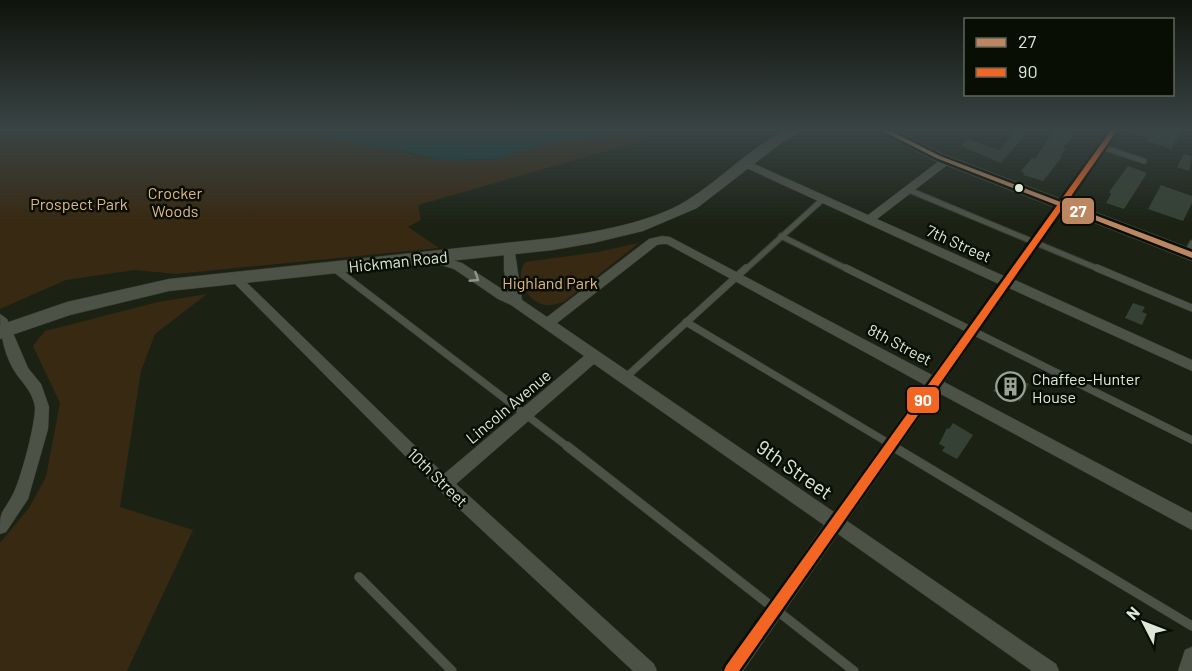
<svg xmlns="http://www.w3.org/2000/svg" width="1192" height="671" viewBox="0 0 1192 671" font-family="Barlow,sans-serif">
<rect width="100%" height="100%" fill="#1b2214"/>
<g fill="#382912">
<path d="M0 129H317L333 137 440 160H478L499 159 551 142 596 137 612 129H672L631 144 418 205 421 220 408 227 439 248 176 274 135 270 66 280 0 309Z"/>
<path d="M639 243 565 301C559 303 553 306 546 305 527 302 514 278 525 262L598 252Z"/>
<path d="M207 294 155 334 141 371 120 507 193 530 127 671H0V543L29 508 46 477 60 403 33 346 45 331 158 302Z"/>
</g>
<path fill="#0d3f3b" d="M317 129H612L596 137 551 142 499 159 440 160 409 152 353 143 333 137Z"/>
<g fill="#364135">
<path d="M1017 129H1030L1001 163 961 146 968 139 999 150Z"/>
<path d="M1055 129 1075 133 1063 148 1066 149 1060 156 1062 157 1043 181 1023 175 1024 173 1021 171 1032 158 1035 159Z"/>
<path d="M1126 129H1183L1171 149 1147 141 1148 138 1125 131Z"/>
<path d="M1184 154 1192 156 1189 171 1177 167Z"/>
<path d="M1128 166 1147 173 1124 209 1106 203 1111 194 1109 192Z"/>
<path d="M1161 185 1192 196V203L1183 221 1148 209Z"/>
<path d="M1133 303 1145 307 1142 312 1147 314 1142 325 1125 318Z"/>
<path d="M1007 373 1029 384 1020 401 993 391Z"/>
<path d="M953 423 973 435 957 459 942 451 945 447 939 444 947 428 949 429Z"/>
</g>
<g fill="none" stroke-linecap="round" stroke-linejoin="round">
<defs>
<g id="lane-far2">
<path d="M1102 147 1144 161"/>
<path d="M909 190 1101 270"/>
<path d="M781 236 849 270"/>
<path d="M1187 253 1192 243"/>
<path d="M334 268 336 270"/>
<path d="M745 270 823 199"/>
</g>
<g id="lane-far1">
<path d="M334 268 568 447"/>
<path d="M846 268 1192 440"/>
<path d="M1097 268 1192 308"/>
<path d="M686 322 895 447"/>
<path d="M625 378 746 268"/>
</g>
<g id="lane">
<path d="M567 446 854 671"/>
<path d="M892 446 1192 626"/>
<path d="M359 577 452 671"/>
</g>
<g id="street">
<path d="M1110 129H1120L1015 280 1192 360V371L1009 288 944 382 1192 513V530L937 392 847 521 1056 664 1059 671H1032L838 534 743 671H721L824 525 594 364 456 484 654 664 657 671H633L438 489 229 278 231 275H239L444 474 584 356 511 305 498 299 454 269 428 261 426 258 428 255 432 254 462 263 508 293 504 271V249L510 245 514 246 522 300 547 317 649 239 662 236 670 237 932 375 999 284 742 166V162H750L868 215 943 158H951V162L877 219 1004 276ZM662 244H667L925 385 834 512 557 323 657 245Z"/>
<path d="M0 314 7 319 28 368 41 384 49 407 48 429 28 499 6 532 0 534C0 509 1 516 12 496 20 483 36 422 35 407 33 394 25 385 17 375 5 358 0 335 0 314Z"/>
<path d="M1192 647V671H1178L1185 650Z"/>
</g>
<g id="secondary">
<path d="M788 129H806L781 143 697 208 643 231 593 243 553 250 169 291 70 315 0 339V325L67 302 169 279 553 238C595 232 650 223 686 201 722 179 750 147 788 129Z"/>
<path d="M875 129H893L943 154 1192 249V261L933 160Z"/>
</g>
</defs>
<use href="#lane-far2" stroke="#353b31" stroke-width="7"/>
<use href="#lane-far1" stroke="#353b31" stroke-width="8"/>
<use href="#lane" stroke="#353b31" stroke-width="10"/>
<use href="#street" stroke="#353b31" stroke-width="1"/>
<use href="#secondary" stroke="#353b31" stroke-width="1"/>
<use href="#lane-far2" stroke="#4c5246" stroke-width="5"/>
<use href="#lane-far1" stroke="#4c5246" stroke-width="7"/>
<use href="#lane" stroke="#4c5246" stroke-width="9"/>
<use href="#street" fill="#4c5246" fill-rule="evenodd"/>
<use href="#secondary" fill="#4c5246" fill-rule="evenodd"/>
<defs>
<path id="bus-1" d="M879 129H887L940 156 1192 252V258L936 158Z"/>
<path id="bus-2" d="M1112 129H1118L739 671H724L726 666Z"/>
</defs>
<use href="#bus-1" stroke="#090e05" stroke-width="5"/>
<use href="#bus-2" stroke="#090e05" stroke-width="5"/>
<use href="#bus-1" fill="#bb8660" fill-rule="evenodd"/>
<use href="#bus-2" fill="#f26522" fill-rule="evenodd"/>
</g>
<defs><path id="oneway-chevron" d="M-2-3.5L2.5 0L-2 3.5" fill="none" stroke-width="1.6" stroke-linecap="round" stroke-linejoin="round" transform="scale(1.5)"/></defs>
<use stroke="#8e9687" href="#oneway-chevron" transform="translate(475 278) rotate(33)"/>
<linearGradient id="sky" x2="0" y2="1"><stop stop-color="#0f130b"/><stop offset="0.58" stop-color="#394445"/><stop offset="1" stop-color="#394445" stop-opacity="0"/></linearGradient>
<rect width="1192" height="223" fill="url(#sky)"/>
<defs>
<symbol id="building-ring" viewBox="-11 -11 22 22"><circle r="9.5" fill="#090e05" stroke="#9aa393" stroke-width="1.5"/><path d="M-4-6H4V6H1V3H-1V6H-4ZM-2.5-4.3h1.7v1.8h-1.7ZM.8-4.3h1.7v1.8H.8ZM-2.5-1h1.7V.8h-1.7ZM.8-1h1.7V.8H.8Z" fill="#9aa393"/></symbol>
</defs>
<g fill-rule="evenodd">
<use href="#building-ring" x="994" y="370" width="33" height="33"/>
</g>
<circle fill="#dfe8d7" stroke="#090e05" stroke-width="2" cx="1019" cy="188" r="5"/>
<g text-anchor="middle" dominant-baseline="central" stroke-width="5" stroke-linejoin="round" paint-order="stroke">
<g font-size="16" fill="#e1b681" stroke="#090e05">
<text x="175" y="192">Crocker<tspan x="175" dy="18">Woods</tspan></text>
<text x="79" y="203">Prospect Park</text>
<text x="550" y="282">Highland Park</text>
</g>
<g font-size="16" fill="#dfe8d7" stroke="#090e05">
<text transform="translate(959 243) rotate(24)">7th Street</text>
<text transform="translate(398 261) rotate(-6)">Hickman Road</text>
<text transform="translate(900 344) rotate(28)">8th Street</text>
<text transform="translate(508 406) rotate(-40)">Lincoln Avenue</text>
<text transform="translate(438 477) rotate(44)">10th Street</text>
</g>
<g font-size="16" fill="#dfe8d7" stroke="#090e05" text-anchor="start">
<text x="1032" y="378">Chaffee-Hunter<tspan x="1032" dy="18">House</tspan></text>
</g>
<g font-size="20" fill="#dfe8d7" stroke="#090e05">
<text transform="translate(795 469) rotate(35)">9th Street</text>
</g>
</g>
<g stroke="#090e05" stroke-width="2">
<rect x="1061" y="197" width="34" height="28" rx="6" fill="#bb8660"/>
<rect x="906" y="386" width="34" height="28" rx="6" fill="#f26522"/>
</g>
<g font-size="16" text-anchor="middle" font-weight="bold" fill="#fff">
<text x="1078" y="217">27</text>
<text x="923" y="406">90</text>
</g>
<rect x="964" y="18" width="210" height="78" fill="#090e05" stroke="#5f6559" stroke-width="1.5"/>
<rect x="976" y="38" width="30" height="9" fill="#bb8660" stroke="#5f6559" stroke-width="1.5"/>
<text x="1018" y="48" font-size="18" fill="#dfe8d7">27</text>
<rect x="976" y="68" width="30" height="9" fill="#f26522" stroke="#5f6559" stroke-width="1.5"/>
<text x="1018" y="78" font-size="18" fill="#dfe8d7">90</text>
<g transform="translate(1144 623) rotate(312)" stroke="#090e05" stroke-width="4.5" paint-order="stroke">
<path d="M0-4.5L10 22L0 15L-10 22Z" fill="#dfe8d7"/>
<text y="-9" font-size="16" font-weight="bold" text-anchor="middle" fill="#dfe8d7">N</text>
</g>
</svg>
